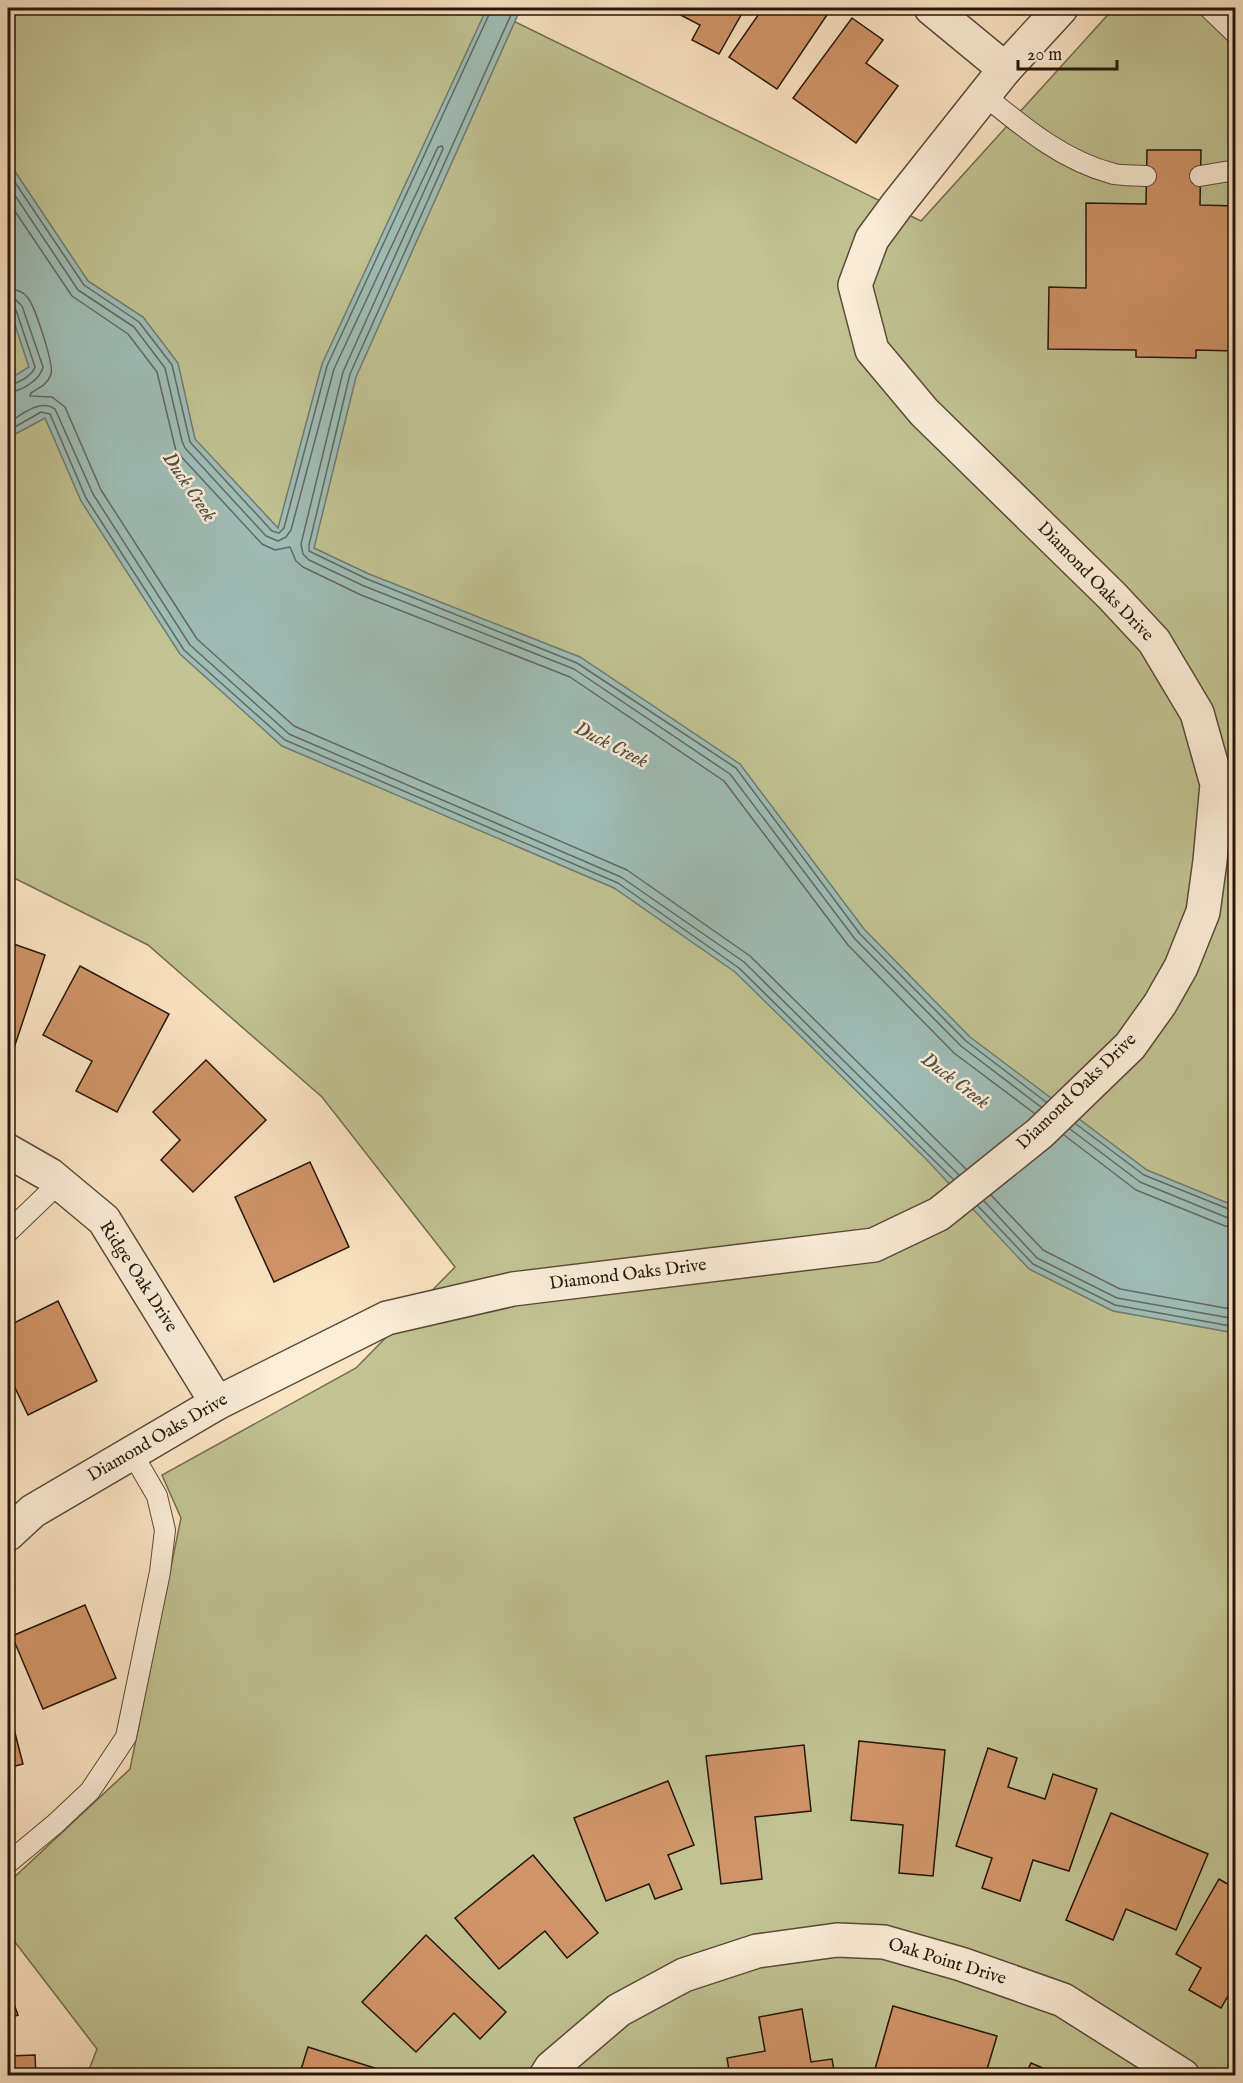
<svg xmlns="http://www.w3.org/2000/svg" width="1243" height="2083" viewBox="0 0 1243 2083" font-family="'IM FELL English',serif">
<rect width="100%" height="100%" fill="#fbe4c3"/>
<filter id="stains"><feTurbulence type="fractalNoise" baseFrequency=".00333" numOctaves="4"/><feColorMatrix values="0 0 0 0 .2 0 0 0 0 .09 0 0 0 0 .02 0 0 0 .5 -.17"/></filter>
<radialGradient id="worn" r=".72"><stop offset=".6" stop-color="#630" stop-opacity="0"/><stop offset="1" stop-color="#630" stop-opacity=".3"/></radialGradient>
<path fill="#c1c392" stroke="#746c4e" stroke-width="1.5" d="M8 8H487L921 221 1114 8H1235V2075H87L97 2049 8 1933V1883L130 1769 181 1518 162 1475 356 1368 455 1267 322 1097 148 945 8 875Z"/>
<path fill="#9fbeb8" stroke="#6f7b72" stroke-width="1.5" d="M487 8H520V10L356 377 314 548 369 574 580 657 740 764 864 929 970 1037 1147 1170 1235 1206V1333L1113 1311 1029 1269 927 1160 735 972 614 888 282 746 180 654 81 501 45 418 8 438V380L29 367 8 304V161L88 281 143 317 178 363 195 439 278 528 322 364Z"/>
<g fill="none" stroke-linecap="round" stroke-linejoin="round">
<g stroke="#626a61" stroke-width="1.5">
<path d="M514 8 350 374 309 545V551L367 579 577 663 736 768 860 934 966 1041 1046 1102"/>
<path d="M8 172 84 285 139 322 172 365 190 442 272 531 279 533 284 528 327 366 492 8"/>
<path d="M8 185 78 290 134 327 165 368 182 441 185 448 266 536 278 541 286 537 291 530 334 369 438 147 442 146 443 149 343 372 301 544 303 554 309 560 364 586 574 669 730 774 855 939 961 1046 1041 1107"/>
<path d="M8 201 72 296 128 334 157 372 176 451 262 544 275 550 290 547 296 561 303 567 361 595 570 677 724 781 848 945 954 1053 1034 1113"/>
<path d="M8 289C16 289 23 291 28 298 35 307 54 364 51 374 48 384 39 388 31 393L30 396 52 397 65 407 101 490 197 639 294 726 627 870 750 956 966 1169"/>
<path d="M8 298 16 300 22 306 43 367C40 380 21 392 8 392"/>
<path d="M8 305 13 306 16 310 35 367C32 376 17 384 8 385"/>
<path d="M8 423C21 415 40 398 55 409L93 494 190 645 289 734 621 877 744 962 959 1175"/>
<path d="M8 431 41 412 50 414 86 498 184 650 285 740 618 883 739 968 953 1179"/>
<path d="M1076 1124 1144 1175 1236 1212"/>
<path d="M1070 1129 1140 1182 1228 1218 1236 1219"/>
<path d="M1064 1135 1136 1190 1225 1226 1236 1228"/>
<path d="M991 1195 1043 1250 1120 1289 1236 1310"/>
<path d="M984 1201 1037 1258 1117 1298 1236 1319"/>
<path d="M978 1206 1033 1264 1115 1305 1236 1327"/>
</g>
</g>
<g fill="#d09469" stroke="#26160a" stroke-width="1.5">
<path d="M673 8H745L719 54 692 40 700 25 671 10Z"/>
<path d="M763 8 831 9 777 89 729 57Z"/>
<path d="M852 18 883 40 866 63 898 86 856 143 793 98Z"/>
<path d="M1147 150H1201L1200 205 1236 206V351L1196 350V358L1136 357V350L1048 349 1049 287 1086 288V203L1146 204Z"/>
<path d="M8 942 45 955 12 1054 8 1052Z"/>
<path d="M80 966 169 1014 117 1112 76 1091 92 1061 43 1035Z"/>
<path d="M206 1060 266 1120 193 1192 161 1160 180 1140 153 1112Z"/>
<path d="M310 1162 349 1247 274 1282 235 1197Z"/>
<path d="M58 1301 97 1381 28 1415 8 1373V1326Z"/>
<path d="M85 1605 116 1678 43 1709 12 1636Z"/>
<path d="M8 1706 23 1764 8 1768Z"/>
<path d="M859 1741 945 1750 933 1876 899 1873 903 1825 851 1820Z"/>
<path d="M804 1745 811 1811 755 1817 762 1879 721 1884 706 1756Z"/>
<path d="M988 1748 1017 1758 1008 1787 1045 1799 1053 1774 1097 1789 1069 1871 1033 1860 1020 1901 982 1888 992 1858 956 1846Z"/>
<path d="M668 1781 694 1845 668 1855 682 1889 655 1899 649 1884 606 1901 574 1818Z"/>
<path d="M1111 1813 1208 1854 1176 1930 1126 1909 1113 1940 1066 1920Z"/>
<path d="M533 1855 598 1933 567 1958 545 1931 499 1969 455 1918Z"/>
<path d="M1219 1879 1236 1889V1982L1221 2008 1189 1990 1201 1968 1176 1954Z"/>
<path d="M426 1935 506 2012 480 2039 454 2013 416 2052 362 2002Z"/>
<path d="M8 1988 18 2015 8 2019Z"/>
<path d="M893 2006 997 2036 985 2076H873Z"/>
<path d="M802 2009 811 2062 832 2059 835 2076H730L727 2058 765 2051 759 2017Z"/>
<path d="M308 2047 400 2076H299Z"/>
<path d="M35 2055 36 2076H8V2056Z"/>
<path d="M1031 2063 1061 2076H1025Z"/>
</g>
<g fill="none" stroke-linecap="round" stroke-linejoin="round">
<defs>
<g id="lane">
<path d="M1209 8 1236 34"/>
<path d="M984 95C1023 127 1063 161 1114 174 1124 176 1136 175 1146 176"/>
<path d="M1200 176 1236 170"/>
<path d="M8 1232 59 1183"/>
<path d="M8 1863 55 1824 90 1791 126 1737 160 1572 165 1530 157 1496 132 1453"/>
</g>
<g id="street">
<path d="M931 8 1005 69"/>
<path d="M8 1151 50 1175 104 1220 217 1403"/>
<path d="M8 1534 33 1511 217 1403 387 1318 513 1289 874 1245 939 1214 1040 1133 1130 1046 1160 1004 1181 967 1203 912 1210 861 1217 784 1197 713 1154 641 1112 596 924 412 872 350 855 285 872 239 897 205 1005 69 1061 8"/>
<path d="M546 2076 551 2068 619 2010 684 1975 757 1951 837 1940 884 1942 961 1964 1063 2000 1183 2076"/>
</g>
</defs>
<use href="#lane" stroke="#5b4a38" stroke-width="22"/>
<use href="#street" stroke="#5b4a38" stroke-width="36"/>
<use href="#lane" stroke="#fcedd8" stroke-width="20"/>
<use href="#street" stroke="#fcedd8" stroke-width="33"/>
</g>
<g text-anchor="middle" dominant-baseline="central" stroke-width="5" stroke-linejoin="round" paint-order="stroke">
<g font-size="18" fill="#26160a" stroke="#fcedd8">
<text transform="translate(1095 582) rotate(46)">Diamond Oaks Drive</text>
<text transform="translate(1077 1092) rotate(-44)">Diamond Oaks Drive</text>
<text transform="translate(628 1275) rotate(-7)">Diamond Oaks Drive</text>
<text transform="translate(138 1277) rotate(57)">Ridge Oak Drive</text>
<text transform="translate(158 1438) rotate(-30)">Diamond Oaks Drive</text>
<text transform="translate(947 1962) rotate(17)">Oak Point Drive</text>
</g>
<g font-size="20" font-style="italic" fill="#505147" stroke="#fcedd8">
<text transform="translate(189 487) rotate(56)">Duck Creek</text>
<text transform="translate(611 745) rotate(27)">Duck Creek</text>
<text transform="translate(955 1081) rotate(37)">Duck Creek</text>
</g>
</g>
<rect width="1243" height="2083" fill="none" stroke="#fbe4c3" stroke-width="30"/>
<rect x="9" y="9" width="1225" height="2065" fill="none" stroke="#26160a" stroke-width="3"/>
<rect x="15" y="15" width="1213" height="2053" fill="none" stroke="#26160a" stroke-width="1.5"/>
<path d="M1018 60v9h99v-9" fill="none" stroke="#26160a" stroke-width="3"/>
<text x="1027" y="60" font-size="18" fill="#26160a" stroke="#fcedd8" stroke-width="4.5" paint-order="stroke">20 m</text>
<rect width="100%" height="100%" filter="url(#stains)"/>
<rect width="100%" height="100%" fill="url(#worn)"/>
</svg>
